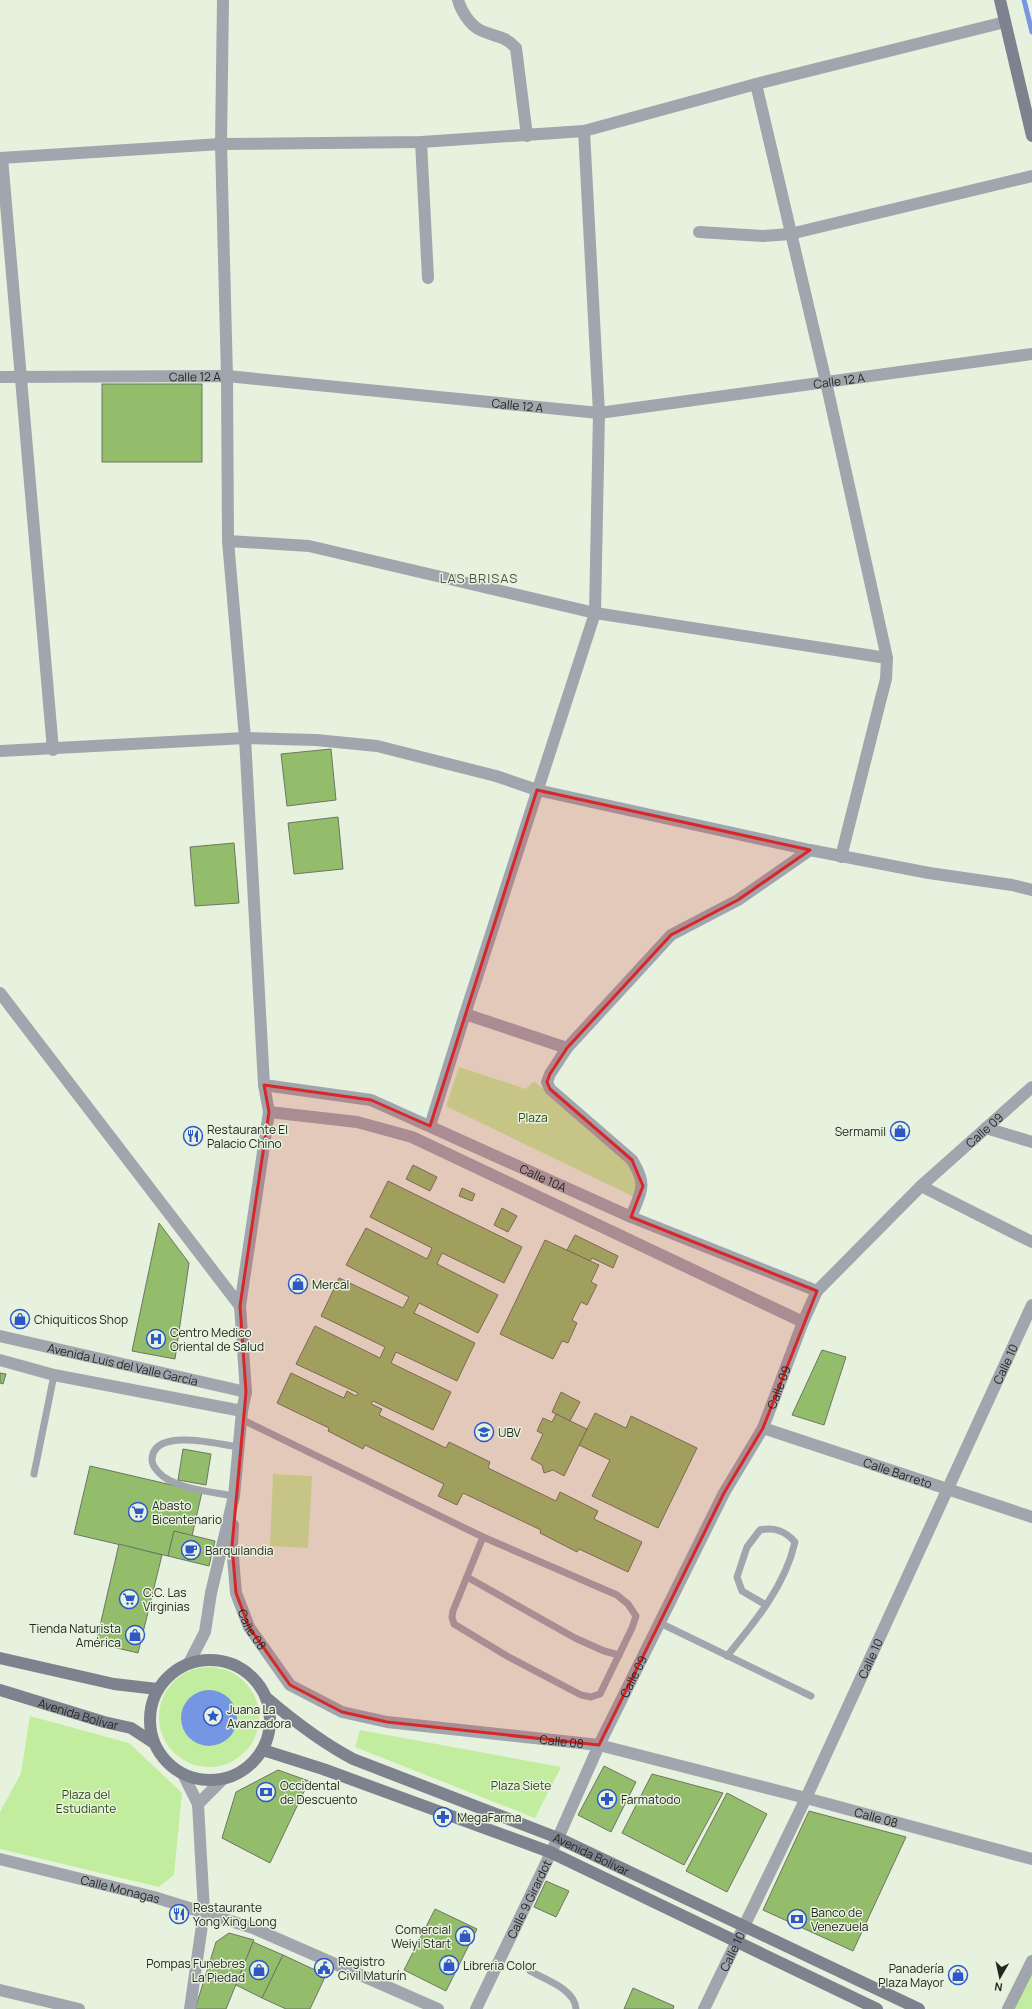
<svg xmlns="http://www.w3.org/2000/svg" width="1032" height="2009" viewBox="0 0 1032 2009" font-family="Manrope,sans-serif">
<rect width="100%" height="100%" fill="#e7f2de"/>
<g fill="#c3ed9e">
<path d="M459 1067 526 1089 534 1081 628 1160 638 1186 634 1197 446 1106Z"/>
<path d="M273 1474 312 1476 308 1548 270 1546Z"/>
<circle cx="209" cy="1717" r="50"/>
<path d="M30 1716 129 1743 182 1793 174 1875 159 1887 0 1849V1812L21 1773Z"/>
<path d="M360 1730 561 1767 535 1818 355 1747Z"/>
<path d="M1032 1953V2009H1003Z"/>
</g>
<circle fill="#7597e3" cx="209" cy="1718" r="28"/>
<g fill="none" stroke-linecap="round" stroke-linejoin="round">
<path stroke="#7597e3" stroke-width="5" d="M1024 0 1032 32"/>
</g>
<g fill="#93bd6b" stroke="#6c7664">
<rect x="102" y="384" width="100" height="78"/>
<path d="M331 749 336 800 287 806 281 754Z"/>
<path d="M338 817 343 869 294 874 288 823Z"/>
<path d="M234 843 239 903 195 906 190 847Z"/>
<path d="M413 1165 437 1177 430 1191 406 1179Z"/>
<path d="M388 1181 522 1247 504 1283 442 1253 437 1264 498 1295 478 1333 419 1303 414 1313 475 1343 457 1381 396 1352 391 1363 451 1392 433 1430 373 1401 371 1404 382 1409 379 1415 446 1448 449 1442 490 1462 488 1468 556 1501 560 1492 598 1511 594 1519 642 1542 628 1572 579 1549 577 1552 540 1533 541 1530 463 1493 457 1505 438 1496 444 1484 365 1445 363 1449 328 1431 329 1428 277 1403 291 1373 344 1398 347 1391 356 1396 358 1393 296 1364 315 1326 380 1358 385 1347 321 1316 339 1278 403 1308 409 1297 346 1265 366 1228 427 1259 432 1248 370 1217Z"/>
<path d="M462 1188 475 1194 472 1201 459 1196Z"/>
<path d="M502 1208 517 1216 508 1232 494 1225Z"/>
<path d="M159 1223 189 1263 175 1359 132 1351Z"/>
<path d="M575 1235 618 1256 613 1268 592 1258 590 1261 567 1250Z"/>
<path d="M545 1240 599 1265 591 1282 597 1285 587 1305 581 1302 572 1320 577 1323 568 1343 562 1341 553 1359 500 1334Z"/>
<path d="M822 1350 846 1357 824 1425 792 1415Z"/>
<path d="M0 1373 6 1374 3 1384 0 1383Z"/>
<path d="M561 1392 580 1402 570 1421 552 1412Z"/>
<path d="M595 1413 626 1428 631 1416 697 1448 658 1528 592 1496 610 1460 579 1445Z"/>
<path d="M556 1414 587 1429 564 1476 553 1470 544 1473 542 1465 531 1459 543 1434 537 1431 543 1418 552 1422Z"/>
<path d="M183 1449 211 1454 206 1485 178 1480Z"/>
<path d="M90 1466 202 1492 192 1536 174 1531 168 1556 74 1534Z"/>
<path d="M174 1531 215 1541 209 1566 168 1556Z"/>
<path d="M119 1544 162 1555 138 1653 96 1643Z"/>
<path d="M604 1766 636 1782 611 1832 578 1815Z"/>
<path d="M278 1770 309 1781 270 1863 222 1838 236 1792Z"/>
<path d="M652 1774 723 1793 684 1865 622 1833Z"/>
<path d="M727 1793 767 1814 727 1892 686 1871Z"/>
<path d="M809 1811 906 1837 853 1951 763 1910Z"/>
<path d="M546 1881 569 1891 556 1917 534 1907Z"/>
<path d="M435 1909 477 1929 446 1991 404 1970Z"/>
<path d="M229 1933 254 1940 226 2009H195L216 1942Z"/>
<path d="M253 1942 283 1955 262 1998 236 1985Z"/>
<path d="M283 1955 326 1975 310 2009H286L262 1998Z"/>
<path d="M633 1988 674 2006 673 2009H624Z"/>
</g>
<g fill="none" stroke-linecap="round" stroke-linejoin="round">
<g stroke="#a1a5ad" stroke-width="7">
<path d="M241 1419 483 1537 617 1595 628 1604 636 1616 632 1628 600 1694 591 1697 581 1695 507 1656 454 1624 452 1617 453 1611 483 1537"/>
<path d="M34 1474 54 1375"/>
<path d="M234 1496C213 1492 188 1490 169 1480 162 1477 152 1467 152 1460 152 1427 219 1444 238 1447"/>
<path d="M467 1577 575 1638 604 1651 619 1655"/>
<path d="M660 1623 811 1696"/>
<path d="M727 1656C755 1622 785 1586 795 1542 785 1531 775 1527 760 1530L747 1547 737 1577 742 1591 766 1605"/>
<path d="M530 1971C546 1980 575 1989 576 2009"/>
</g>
<g stroke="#a1a5ad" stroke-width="12">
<path d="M458 0C461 11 470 25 480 30 496 38 503 34 516 48L527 136"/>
<path d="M756 84 826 382 887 658 886 679 880 702 841 857"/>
<path d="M421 142 428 278"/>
<path d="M0 158 221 144 421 142 584 131 756 84 1005 22"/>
<path d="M2 158 53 750"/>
<path d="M699 232 763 236 790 234 1032 176"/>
<path id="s1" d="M0 377 227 376 599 413 1032 354"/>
<path d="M228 541 309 546 595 613 887 658"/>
<path d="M0 751 245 738 316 740 377 746 496 776 537 790 810 850 929 873 1012 885 1032 890"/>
<path d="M0 993 240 1306"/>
<path d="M465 1014 567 1048"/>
<path id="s2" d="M264 1085 371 1100 631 1217 817 1291"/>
<path d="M269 1112 357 1122 412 1137 803 1322"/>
<path d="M430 1126 465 1014 595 613 599 413 584 131"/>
<path d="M986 1128 1032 1142"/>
<path d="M921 1186 1032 1242"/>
<path d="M631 1217C641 1191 648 1186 632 1160L550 1089 547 1082 550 1074 567 1048 671 935 738 900 810 850"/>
<path id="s3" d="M0 1336 246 1392"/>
<path d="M0 1360 54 1375 242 1411"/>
<path id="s4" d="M763 1428 1032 1517"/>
<path id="s5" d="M233 1525 232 1546 236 1593 249 1627 290 1685 342 1712 387 1722 599 1745 806 1798 1032 1859"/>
<path d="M189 1663 205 1632 211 1593 234 1496 242 1411 246 1392 240 1306 269 1112 264 1085 245 738 228 541 227 376 221 144 223 0"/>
<path d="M183 1774 198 1804 204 1911 190 2009"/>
<path d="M198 1804 223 1779"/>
<path id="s6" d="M0 1859 154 1897 253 1928 438 2009"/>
<path d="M0 1990 79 2009"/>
<path id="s7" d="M476 2009 558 1838 599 1745 724 1493 763 1428 803 1322 817 1291 921 1186 1032 1087"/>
<path id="s8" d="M704 2009 806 1798 1032 1305"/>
<path d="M1008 2009 1032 1961"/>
</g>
<g stroke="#7c828e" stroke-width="12">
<path d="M1000 0 1032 136"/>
<path d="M0 1658 114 1684 157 1689"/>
<circle cx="210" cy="1720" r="60"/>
<path id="s9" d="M0 1690 104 1722 131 1728 154 1743"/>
<path id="s10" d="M268 1699C295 1722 321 1742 353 1759L558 1838 919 2009"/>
<path d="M263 1750 323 1769 550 1852 877 2009"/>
</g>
</g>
<path fill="#d62828" fill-opacity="0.2" stroke="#d62828" stroke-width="3" stroke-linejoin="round" d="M537 790 810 850 738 900 671 935 567 1048 550 1074 547 1082 550 1089 632 1160 643 1186 631 1217 817 1291 763 1428 724 1493 599 1745 387 1722 342 1712 290 1685 249 1627 236 1593 232 1546 246 1392 240 1306 269 1112 264 1085 371 1100 430 1126Z"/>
<defs>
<symbol id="shop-ring" viewBox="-11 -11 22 22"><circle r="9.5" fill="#e7f2de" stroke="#2e57c7" stroke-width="1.5"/><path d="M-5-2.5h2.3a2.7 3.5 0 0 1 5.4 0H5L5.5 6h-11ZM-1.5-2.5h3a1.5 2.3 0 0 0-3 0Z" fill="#2e57c7"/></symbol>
<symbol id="restaurant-ring" viewBox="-11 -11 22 22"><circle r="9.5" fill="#e7f2de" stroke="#2e57c7" stroke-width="1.5"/><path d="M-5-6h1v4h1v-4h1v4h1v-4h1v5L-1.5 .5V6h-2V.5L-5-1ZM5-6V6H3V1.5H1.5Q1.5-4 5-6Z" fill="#2e57c7"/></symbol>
<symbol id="hospital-ring" viewBox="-11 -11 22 22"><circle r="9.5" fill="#e7f2de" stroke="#2e57c7" stroke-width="1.5"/><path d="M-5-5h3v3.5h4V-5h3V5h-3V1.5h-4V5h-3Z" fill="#2e57c7"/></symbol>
<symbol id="university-ring" viewBox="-11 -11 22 22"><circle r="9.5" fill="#e7f2de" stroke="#2e57c7" stroke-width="1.5"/><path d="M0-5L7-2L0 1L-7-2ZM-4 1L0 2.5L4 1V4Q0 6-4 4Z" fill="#2e57c7"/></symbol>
<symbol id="supermarket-ring" viewBox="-11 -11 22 22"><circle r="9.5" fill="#e7f2de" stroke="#2e57c7" stroke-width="1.5"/><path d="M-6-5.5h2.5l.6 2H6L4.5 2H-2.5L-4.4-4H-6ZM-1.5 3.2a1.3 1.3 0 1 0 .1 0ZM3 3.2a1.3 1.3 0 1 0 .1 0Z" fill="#2e57c7"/></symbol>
<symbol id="cafe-ring" viewBox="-11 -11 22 22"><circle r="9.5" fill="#e7f2de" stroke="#2e57c7" stroke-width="1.5"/><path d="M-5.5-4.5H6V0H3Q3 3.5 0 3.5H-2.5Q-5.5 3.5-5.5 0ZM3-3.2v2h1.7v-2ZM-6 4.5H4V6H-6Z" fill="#2e57c7"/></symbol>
<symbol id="sight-ring" viewBox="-11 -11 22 22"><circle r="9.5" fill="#e7f2de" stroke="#2e57c7" stroke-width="1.5"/><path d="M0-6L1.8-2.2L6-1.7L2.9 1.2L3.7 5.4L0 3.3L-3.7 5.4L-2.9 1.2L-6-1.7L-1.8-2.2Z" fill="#2e57c7"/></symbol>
<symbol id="bank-ring" viewBox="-11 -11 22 22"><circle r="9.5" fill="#e7f2de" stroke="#2e57c7" stroke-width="1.5"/><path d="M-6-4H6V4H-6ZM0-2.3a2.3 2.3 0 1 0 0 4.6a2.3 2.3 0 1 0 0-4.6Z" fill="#2e57c7"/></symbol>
<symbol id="pharmacy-ring" viewBox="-11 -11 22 22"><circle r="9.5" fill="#e7f2de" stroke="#2e57c7" stroke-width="1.5"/><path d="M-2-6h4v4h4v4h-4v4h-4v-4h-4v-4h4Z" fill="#2e57c7"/></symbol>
<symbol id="civic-ring" viewBox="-11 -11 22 22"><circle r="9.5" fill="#e7f2de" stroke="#2e57c7" stroke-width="1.5"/><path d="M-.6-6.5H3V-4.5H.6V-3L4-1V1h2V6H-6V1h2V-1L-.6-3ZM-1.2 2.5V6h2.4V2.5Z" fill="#2e57c7"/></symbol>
</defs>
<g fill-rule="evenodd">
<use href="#shop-ring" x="889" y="1120" width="22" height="22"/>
<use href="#restaurant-ring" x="182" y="1125" width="22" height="22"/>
<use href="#shop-ring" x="287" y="1273" width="22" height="22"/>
<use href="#shop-ring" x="9" y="1308" width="22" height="22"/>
<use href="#hospital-ring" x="145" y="1328" width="22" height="22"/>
<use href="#university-ring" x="473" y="1421" width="22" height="22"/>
<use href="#supermarket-ring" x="127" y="1501" width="22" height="22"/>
<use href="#cafe-ring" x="180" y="1539" width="22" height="22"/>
<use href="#supermarket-ring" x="118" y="1588" width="22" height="22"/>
<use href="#shop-ring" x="124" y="1624" width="22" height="22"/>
<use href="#sight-ring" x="202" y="1705" width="22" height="22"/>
<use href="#bank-ring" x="255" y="1781" width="22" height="22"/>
<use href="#pharmacy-ring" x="596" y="1788" width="22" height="22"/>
<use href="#pharmacy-ring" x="432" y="1806" width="22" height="22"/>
<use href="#restaurant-ring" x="168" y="1903" width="22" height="22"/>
<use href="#bank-ring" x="786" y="1908" width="22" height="22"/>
<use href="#shop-ring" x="454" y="1925" width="22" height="22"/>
<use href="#shop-ring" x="438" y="1954" width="22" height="22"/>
<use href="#civic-ring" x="313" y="1957" width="22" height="22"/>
<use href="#shop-ring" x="248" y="1959" width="22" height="22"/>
<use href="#shop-ring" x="947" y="1964" width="22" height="22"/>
</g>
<g text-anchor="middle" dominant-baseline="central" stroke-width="3" stroke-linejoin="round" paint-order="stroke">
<g font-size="12" fill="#232720" stroke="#e7f2de">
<text stroke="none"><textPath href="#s1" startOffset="195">Calle 12 A</textPath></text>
<text stroke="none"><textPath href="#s1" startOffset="843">Calle 12 A</textPath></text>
<text stroke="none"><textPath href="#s1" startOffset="519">Calle 12 A</textPath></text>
<text stroke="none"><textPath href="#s7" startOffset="1028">Calle 09</textPath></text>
<text stroke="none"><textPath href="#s2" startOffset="297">Calle 10A</textPath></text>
<text stroke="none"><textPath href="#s3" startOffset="126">Avenida Luis del Valle García</textPath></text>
<text stroke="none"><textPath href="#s8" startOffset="712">Calle 10</textPath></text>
<text stroke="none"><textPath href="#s7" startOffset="692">Calle 09</textPath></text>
<text stroke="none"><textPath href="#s4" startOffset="142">Calle Barreto</textPath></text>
<text stroke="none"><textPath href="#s5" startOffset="108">Calle 08</textPath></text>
<text stroke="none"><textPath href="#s8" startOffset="388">Calle 10</textPath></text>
<text stroke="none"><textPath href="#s7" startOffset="368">Calle 09</textPath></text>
<text stroke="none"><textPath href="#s9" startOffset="82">Avenida Bolívar</textPath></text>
<text stroke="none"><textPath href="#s5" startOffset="456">Calle 08</textPath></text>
<text stroke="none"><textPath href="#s5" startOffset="780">Calle 08</textPath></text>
<text stroke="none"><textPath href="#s10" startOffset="361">Avenida Bolívar</textPath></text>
<text stroke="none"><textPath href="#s6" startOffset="124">Calle Monagas</textPath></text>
<text stroke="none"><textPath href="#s7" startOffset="122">Calle 9 Girardot</textPath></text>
<text stroke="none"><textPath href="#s8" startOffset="64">Calle 10</textPath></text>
</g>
<g font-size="12" fill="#304a10" stroke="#e7f2de">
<text x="533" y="1117">Plaza</text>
<text x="521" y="1785">Plaza Siete</text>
<text x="86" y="1794">Plaza del<tspan x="86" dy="14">Estudiante</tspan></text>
</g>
<g font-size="12" fill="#232720" stroke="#e7f2de" text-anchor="start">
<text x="207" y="1129">Restaurante El<tspan x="207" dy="14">Palacio Chino</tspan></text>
<text x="886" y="1131" text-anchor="end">Sermamil</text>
<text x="312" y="1284">Mercal</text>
<text x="34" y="1319">Chiquiticos Shop</text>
<text x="170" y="1332">Centro Medico<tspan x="170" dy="14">Oriental de Salud</tspan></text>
<text x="498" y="1432">UBV</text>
<text x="152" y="1505">Abasto<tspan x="152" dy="14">Bicentenario</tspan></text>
<text x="205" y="1550">Barquilandia</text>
<text x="143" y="1592">C.C. Las<tspan x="143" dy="14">Virginias</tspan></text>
<text x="121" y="1628" text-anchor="end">Tienda Naturista<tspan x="121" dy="14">América</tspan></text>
<text x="227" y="1709">Juana La<tspan x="227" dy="14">Avanzadora</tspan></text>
<text x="280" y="1785">Occidental<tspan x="280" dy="14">de Descuento</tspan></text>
<text x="621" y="1799">Farmatodo</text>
<text x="457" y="1817">MegaFarma</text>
<text x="193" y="1907">Restaurante<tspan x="193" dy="14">Yong Xing Long</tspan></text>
<text x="811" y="1912">Banco de<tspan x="811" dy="14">Venezuela</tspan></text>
<text x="451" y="1929" text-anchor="end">Comercial<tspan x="451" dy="14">Weiyi Start</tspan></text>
<text x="338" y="1961">Registro<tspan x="338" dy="14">Civil Maturín</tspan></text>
<text x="245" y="1963" text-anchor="end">Pompas Funebres<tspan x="245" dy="14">La Piedad</tspan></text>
<text x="463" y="1965">Libreria Color</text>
<text x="944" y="1968" text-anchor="end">Panadería<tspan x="944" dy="14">Plaza Mayor</tspan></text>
</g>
<g font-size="13" letter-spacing="1" fill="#4a5342" stroke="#e7f2de">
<text x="479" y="578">LAS BRISAS</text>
</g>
</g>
<g transform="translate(1000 1977) rotate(189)" stroke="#e7f2de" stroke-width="3" paint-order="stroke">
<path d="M0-3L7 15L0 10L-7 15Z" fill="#232720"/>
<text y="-6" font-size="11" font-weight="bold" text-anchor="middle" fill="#232720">N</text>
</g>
</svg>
